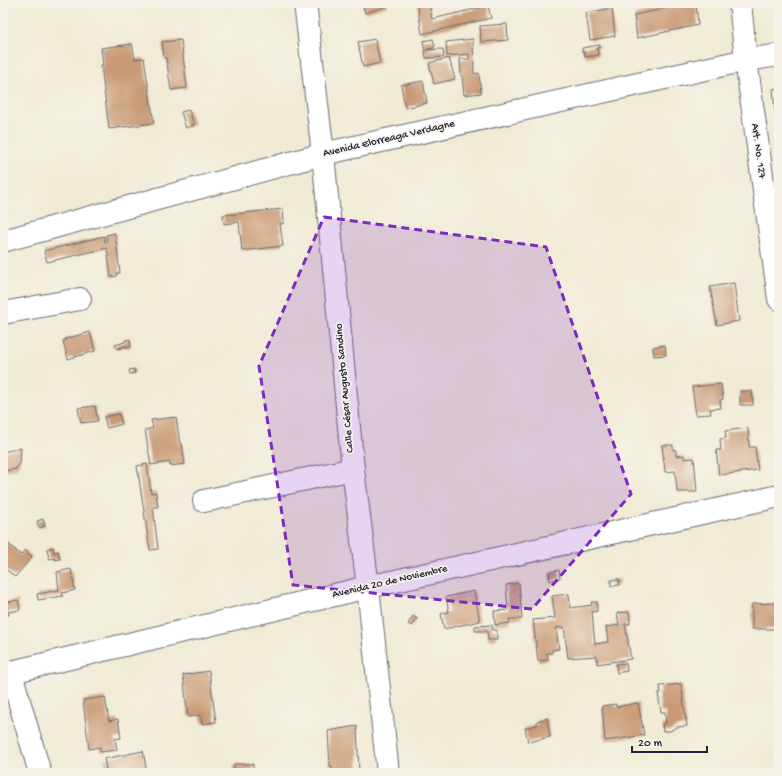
<svg xmlns="http://www.w3.org/2000/svg" width="782" height="776" viewBox="0 0 782 776" font-family="'Gochi Hand',sans-serif">
<rect width="100%" height="100%" fill="#f7f3e8"/>
<filter id="ink" filterUnits="userSpaceOnUse"><feTurbulence type="fractalNoise" baseFrequency=".025" numOctaves="2"/><feDisplacementMap in="SourceGraphic" scale="8" xChannelSelector="R" yChannelSelector="G"/><feConvolveMatrix kernelMatrix="1 2 1 2 8 2 1 2 1" color-interpolation-filters="sRGB"/></filter>
<filter id="wash" filterUnits="userSpaceOnUse"><feTurbulence type="fractalNoise" baseFrequency=".012" numOctaves="4" result="noise"/><feDisplacementMap in="SourceGraphic" scale="16" xChannelSelector="R" yChannelSelector="G"/><feGaussianBlur stdDeviation="0.9" result="paint"/><feColorMatrix in="noise" values="0 0 0 0 0 0 0 0 0 0 0 0 0 0 0 0 0 1.4 0 .05"/><feComposite in="paint" operator="in"/></filter>
<g filter="url(#wash)">
<rect width="100%" height="100%" fill="#f0ebd5"/>
<g id="blocks">
<g fill="#c99a74">
<path d="M362 3H387L388 6 365 13Z"/>
<path d="M417 3H429L432 19 488 6 491 18 422 34Z"/>
<path d="M692 3H696L698 25 637 38 634 15Z"/>
<path d="M612 8 615 36 590 40 586 13Z"/>
<path d="M507 24 508 40 481 42 480 26Z"/>
<path d="M375 39 380 63 363 67 358 42Z"/>
<path d="M433 39 435 47 426 50 443 49 444 57 426 58 423 41Z"/>
<path d="M473 39 474 74 479 73 481 93 464 95 462 75H461L460 59H469V54L447 56 446 42Z"/>
<path d="M181 40 187 88 171 90 166 57 164 58 162 42Z"/>
<path d="M132 44 135 59 144 58 154 123 109 129 101 65 103 64 101 48Z"/>
<path d="M600 45V47L597 48 599 55 585 57 584 51 582 52V48Z"/>
<path d="M449 58 455 79 434 84 429 63Z"/>
<path d="M423 81 427 103 405 108 401 85Z"/>
<path d="M779 88V132L777 133 773 89Z"/>
<path d="M189 110 194 125 186 128 181 112Z"/>
<path d="M283 209 284 223 280 224 283 246 242 251 239 222 224 224 223 215Z"/>
<path d="M115 233 120 273H117V276L111 277 107 248 47 262 44 251 104 236 105 242H107L106 235Z"/>
<path d="M734 283 739 321 717 325 710 287Z"/>
<path d="M90 332 95 351 68 359 63 341 66 340 65 339Z"/>
<path d="M130 339 131 347 126 348V346L117 349 115 345 125 342V340Z"/>
<path d="M665 345 666 355 654 356 653 347Z"/>
<path d="M134 369 135 373 130 374 129 370Z"/>
<path d="M721 384 723 399 720 400 721 408 710 409 711 414 696 415 692 387Z"/>
<path d="M740 391H752L753 405H740Z"/>
<path d="M95 406 98 421 81 423 78 408Z"/>
<path d="M119 414 122 424 107 428 104 417Z"/>
<path d="M176 417 180 444 182 443 185 464 170 466V462L151 465 145 430 153 428 151 420Z"/>
<path d="M748 428 749 447H755L758 470 719 475 716 450H721L720 439 726 438 725 431Z"/>
<path d="M662 445H673V450H676V456L684 455V459L694 458 697 492H677L675 471 665 472Z"/>
<path d="M21 448 20 463 16 469 3 471V452Z"/>
<path d="M147 464 151 493 156 492 158 507H153L158 549 150 550 137 466Z"/>
<path d="M43 519 45 526 39 528 37 521Z"/>
<path d="M3 539 21 555 25 550 32 557 15 577 3 567Z"/>
<path d="M53 547 54 552 58 551 60 559 55 560V558L49 559 47 549Z"/>
<path d="M71 569 75 590 62 593 63 596 38 600 37 594 59 590 57 572Z"/>
<path d="M559 570 560 578 550 581 549 572Z"/>
<path d="M619 579 620 585 611 586V580Z"/>
<path d="M519 583 522 619H509L510 623 495 625 494 611 508 610 506 585Z"/>
<path d="M474 591 480 621 444 629 441 614 449 612 446 597Z"/>
<path d="M569 594 570 608 592 605 591 602H597V611L592 612 595 644 608 642 606 627 619 625 617 613 629 612 630 624H625L631 659 597 664V656L568 658 564 627 556 628 559 649 552 650V653H547L548 660 538 661 533 620 555 618 552 596Z"/>
<path d="M18 600 20 610 8 612 9 615 3 616V603Z"/>
<path d="M775 603 778 629H752V604Z"/>
<path d="M413 616 417 619 412 626 408 624Z"/>
<path d="M492 625 493 630H497V640H488L487 631H475V626Z"/>
<path d="M626 663 627 671 617 673 616 664Z"/>
<path d="M209 671 216 722 202 724 201 715 188 717 183 675Z"/>
<path d="M681 684 687 726 677 727 670 731H663L662 724H666L665 712H661L658 693H661L660 686Z"/>
<path d="M105 697 109 721 118 719 121 738 115 739 117 750 100 752V747L89 749 83 700Z"/>
<path d="M638 703 644 735 605 741 602 706 616 704V707Z"/>
<path d="M547 718 550 737 528 742 525 728 537 725V721Z"/>
<path d="M357 726 359 773H332V766H330L328 731Z"/>
<path d="M143 751 147 773H107L104 759Z"/>
<path d="M234 764H253V770H254V773H232V770H234Z"/>
</g>
</g>
</g>
<g filter="url(#ink)">
<use href="#blocks" fill-opacity="0" stroke="#6a6871" stroke-width="1"/>
<g fill="none" stroke-linecap="round" stroke-linejoin="round">
<defs>
<g id="minor">
<path d="M305 3 323 154 353 469 368 587 388 773"/>
<path d="M740 3 746 60 779 299"/>
<path d="M3 241 323 154 746 60 779 55"/>
<path d="M3 313 80 299"/>
<path d="M204 501 353 469"/>
<path d="M11 673 40 773"/>
<path d="M3 674 368 587 779 496"/>
</g>
</defs>
<use href="#minor" stroke="#6a6871" stroke-width="24"/>
<use href="#minor" stroke="#fff" stroke-width="22"/>
</g>
</g>
<path fill="#7b2cbf" fill-opacity="0.2" stroke="#7b2cbf" stroke-width="3" stroke-dasharray="8 5" stroke-linejoin="round" d="M324 217 546 247 631 494 532 609 293 585 259 366Z"/>
<g text-anchor="middle" dominant-baseline="central" stroke-width="3.5" stroke-linejoin="round" paint-order="stroke">
<g font-size="11" fill="#22223b" stroke="#f7f3e8">
<text transform="translate(389 139) rotate(-13)">Avenida Elorreaga Verdagne</text>
<text transform="translate(758 151) rotate(82)">Art. No. 127</text>
<text transform="translate(345 388) rotate(-95)">Calle César Augusto Sandino</text>
<text transform="translate(390 582) rotate(-13)">Avenida 20 de Noviembre</text>
</g>
</g>
<rect width="782" height="776" fill="none" stroke="#f7f3e8" stroke-width="16"/>
<path d="M632 746v6h75v-6" fill="none" stroke="#22223b" stroke-width="2"/>
<text x="638" y="746" font-size="12" fill="#22223b" stroke="#f7f3e8" stroke-width="3" paint-order="stroke">20 m</text>
</svg>
